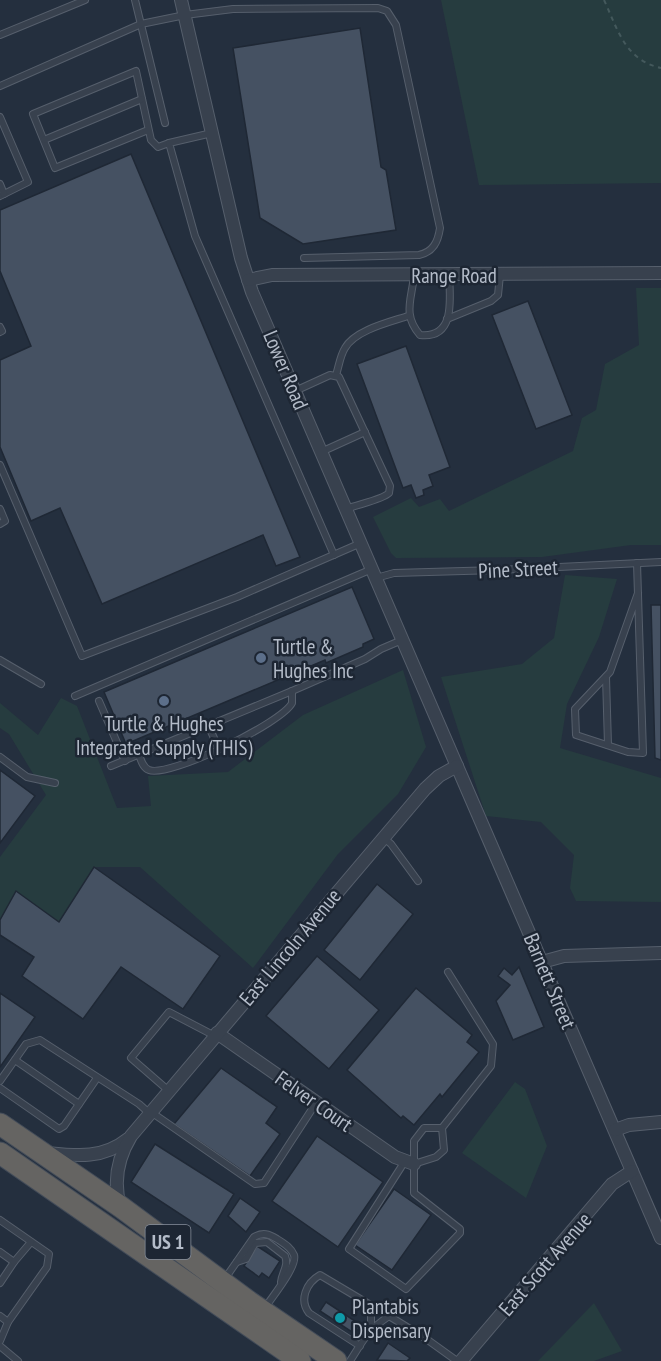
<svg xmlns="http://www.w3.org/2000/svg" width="661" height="1361" viewBox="0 0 661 1361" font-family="'PT Sans Narrow',sans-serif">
<rect width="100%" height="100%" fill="#242f3e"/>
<g fill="#263c3f">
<path d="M441 0H661V183L479 185Z"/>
<path d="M636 288H661V545H631L542 557 396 558 391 553 373 517 411 498 419 507 440 499 449 511 573 451 582 418 596 410 605 364 639 345Z"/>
<path d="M565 575 617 579 599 637 567 704 560 748 661 778V902L576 901 570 888 574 855 541 822 486 816 441 677 522 664 554 638Z"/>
<path d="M403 670 426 747 398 794 338 854 253 968 140 867H94L59 922 16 892 0 920V857L46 795 9 734 0 728V703L38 735 61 698 77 706 117 808 151 806 148 776 228 772 303 715Z"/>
<path d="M515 1082 525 1089 547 1146 526 1198 462 1153Z"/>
<path d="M594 1303 622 1351 594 1361H538Z"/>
</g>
<g fill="#455162" stroke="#1f2835" stroke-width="1.5">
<path d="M360 28 381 167 386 170 396 230 303 244 260 218 233 48Z"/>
<path d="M131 154 300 557 276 566 263 535 102 604 60 508 31 521 0 447V360L31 346 0 271V210Z"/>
<path d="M528 301 572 415 536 429 492 315Z"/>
<path d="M406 346 450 467 429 475 433 486 423 490 424 495 416 498 411 485 403 488 357 364Z"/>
<path d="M352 587 374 639 363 644V647L326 663 325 660 126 744 104 692Z"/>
<path d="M651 605H661V760L655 758Z"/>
<path d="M0 770 35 796 0 843Z"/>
<path d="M94 867 220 956 183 1009 121 967 83 1019 22 976 34 957 0 935V920L16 891 59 922Z"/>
<path d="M377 884 413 914 360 980 324 950Z"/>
<path d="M317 956 379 1010 329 1069 266 1016Z"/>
<path d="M519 967 544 1027 513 1040 496 1001 510 985 498 976 504 968 512 975Z"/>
<path d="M416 988 472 1035 467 1042 479 1052 442 1097 440 1094 414 1125 403 1116 401 1118 347 1070Z"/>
<path d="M0 993 35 1017 0 1067Z"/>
<path d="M221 1068 277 1107 266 1123 280 1134 250 1176 174 1124Z"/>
<path d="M317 1136 383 1182 338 1247 272 1201Z"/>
<path d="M155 1144 234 1194 209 1233 131 1182Z"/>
<path d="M394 1189 431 1215 392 1270 355 1245Z"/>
<path d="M240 1198 260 1212 246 1232 228 1216Z"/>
<path d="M257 1246 280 1261 269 1278 262 1273 259 1277 244 1266Z"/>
<path d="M326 1302 361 1325 355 1334 320 1311Z"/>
<path d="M388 1343 410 1358 407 1361 377 1360Z"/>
</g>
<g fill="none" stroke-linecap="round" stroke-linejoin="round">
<defs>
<g id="service">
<path d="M135 0 165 123"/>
<path d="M0 35 85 0"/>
<path d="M0 86 141 24 185 15 233 9 378 8 387 11 396 25 440 228C438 242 433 252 419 255L304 258"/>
<path d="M0 117 28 182 0 196"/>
<path d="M148 130 55 168 33 114 136 71 151 140 158 147 169 143"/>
<path d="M212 133 169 143 195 236 334 555"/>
<path d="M44 140 142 99"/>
<path d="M0 184 4 194"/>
<path d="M414 275C412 299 402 314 420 335 456 339 450 298 449 275"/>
<path d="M447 319 491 301 498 295 500 275"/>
<path d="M0 327 2 331 0 332"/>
<path d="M336 375C339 366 340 356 345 348 355 330 390 322 408 316"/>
<path d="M295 391 330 375 339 377 390 486 389 493C382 500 358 504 346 509"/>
<path d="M321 452 365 432"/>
<path d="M0 465 82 656 237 597 361 543"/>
<path d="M0 509 5 521 0 524"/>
<path d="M637 563 643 753 628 752 576 735 575 709 610 672 638 593"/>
<path d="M376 578 394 573 498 570 661 562"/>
<path d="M0 660 41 684"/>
<path d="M606 677 608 745"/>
<path d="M75 696 372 569"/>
<path d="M99 701 125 761"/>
<path d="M208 725 219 749"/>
<path d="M139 755C141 760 143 768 149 770 169 778 282 723 292 703V691"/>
<path d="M0 757 27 777 55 783"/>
<path d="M111 766 292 691 365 659 381 649 402 640"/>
<path d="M384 838 391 844 418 881"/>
<path d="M15 1060 79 1104"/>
<path d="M0 1081 26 1044 40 1040 139 1104 149 1113"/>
<path d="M0 1088 59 1129 64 1126 97 1078"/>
<path d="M169 1091 131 1058 169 1012 215 1036"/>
<path d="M151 1112 255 1184 264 1183 316 1103"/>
<path d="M442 1128 491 1066 493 1044 448 972"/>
<path d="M405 1161 349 1249 406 1289 460 1233V1229L414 1193V1141L424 1128H442L444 1150 436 1157 414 1164"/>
<path d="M0 1220 49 1254 47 1267 8 1322 0 1316"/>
<path d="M0 1252 14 1262 0 1283"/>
<path d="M14 1262 31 1242"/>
<path d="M237 1262 246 1259 255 1243 267 1242 285 1256C289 1266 282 1272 281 1282"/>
<path d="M224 1280 254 1237C263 1232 269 1234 277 1239 283 1243 291 1247 294 1255 298 1266 271 1298 265 1308"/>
<path d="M389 1316 425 1338 457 1361"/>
<path d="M371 1329V1306"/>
<path d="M0 1341 8 1322"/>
<path d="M0 1346 18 1361"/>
<path d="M350 1361C364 1339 367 1331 389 1316L320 1275C306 1283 299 1300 309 1313L360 1346"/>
</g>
<g id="minor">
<path d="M181 0 241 258 252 292 661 1238"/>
<path d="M248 280 272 275 661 273"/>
<path d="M542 962 564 956 661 953"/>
<path d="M217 1033 395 1157 414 1164"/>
<path d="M615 1130 629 1125 661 1122"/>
<path d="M48 1153C77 1156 103 1159 128 1139"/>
<path d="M120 1206C113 1181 117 1159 131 1136L425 789 439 776 457 766"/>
<path d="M461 1361 612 1184 632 1171"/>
</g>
<g id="trunk">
<path d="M0 1124 121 1207 248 1301 336 1361"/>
<path d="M0 1153 300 1361"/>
</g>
</defs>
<use href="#service" stroke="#565f6c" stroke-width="8"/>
<use href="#minor" stroke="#565f6c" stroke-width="14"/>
<use href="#trunk" stroke="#434c59" stroke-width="23"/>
<path stroke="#44595c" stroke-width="2" stroke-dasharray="4.5 4.5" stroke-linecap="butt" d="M604 0C618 30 625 60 661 68"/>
<use href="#service" stroke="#38414e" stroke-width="6"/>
<use href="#minor" stroke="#38414e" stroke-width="12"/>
<use href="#trunk" stroke="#656462" stroke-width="21"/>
</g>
<g fill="#5c6f8a" stroke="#1d2633" stroke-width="2">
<circle cx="261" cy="658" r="6"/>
<circle cx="164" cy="701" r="6"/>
</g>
<circle fill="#0f9aa8" stroke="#1d2633" stroke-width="2" cx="340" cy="1318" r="6"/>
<g text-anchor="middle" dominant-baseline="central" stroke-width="5" stroke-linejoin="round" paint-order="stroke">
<rect fill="#1d2633" stroke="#878f9c" stroke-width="1.5" x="145.5" y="1225" width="45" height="34" rx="4.5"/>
<g font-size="20" font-weight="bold" fill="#b4bcc9">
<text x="168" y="1242">US 1</text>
</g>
<g font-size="21" fill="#b4bcc9" stroke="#1d2633">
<text x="454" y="275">Range Road</text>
<text transform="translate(286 370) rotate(67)">Lower Road</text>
<text transform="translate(518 569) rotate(-3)">Pine Street</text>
<text transform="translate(290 947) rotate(-50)">East Lincoln Avenue</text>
<text transform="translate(550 981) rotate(67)">Barnett Street</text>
<text transform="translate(314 1101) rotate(35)">Felver Court</text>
<text transform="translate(545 1264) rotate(-49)">East Scott Avenue</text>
</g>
<g font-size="21" fill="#b4bcc9" stroke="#1d2633" text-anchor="start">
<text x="273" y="646">Turtle &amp;<tspan x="273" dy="24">Hughes Inc</tspan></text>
<text x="164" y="723" text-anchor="middle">Turtle &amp; Hughes<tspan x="164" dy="24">Integrated Supply (THIS)</tspan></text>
<text x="352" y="1306">Plantabis<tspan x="352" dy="24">Dispensary</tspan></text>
</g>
</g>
</svg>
